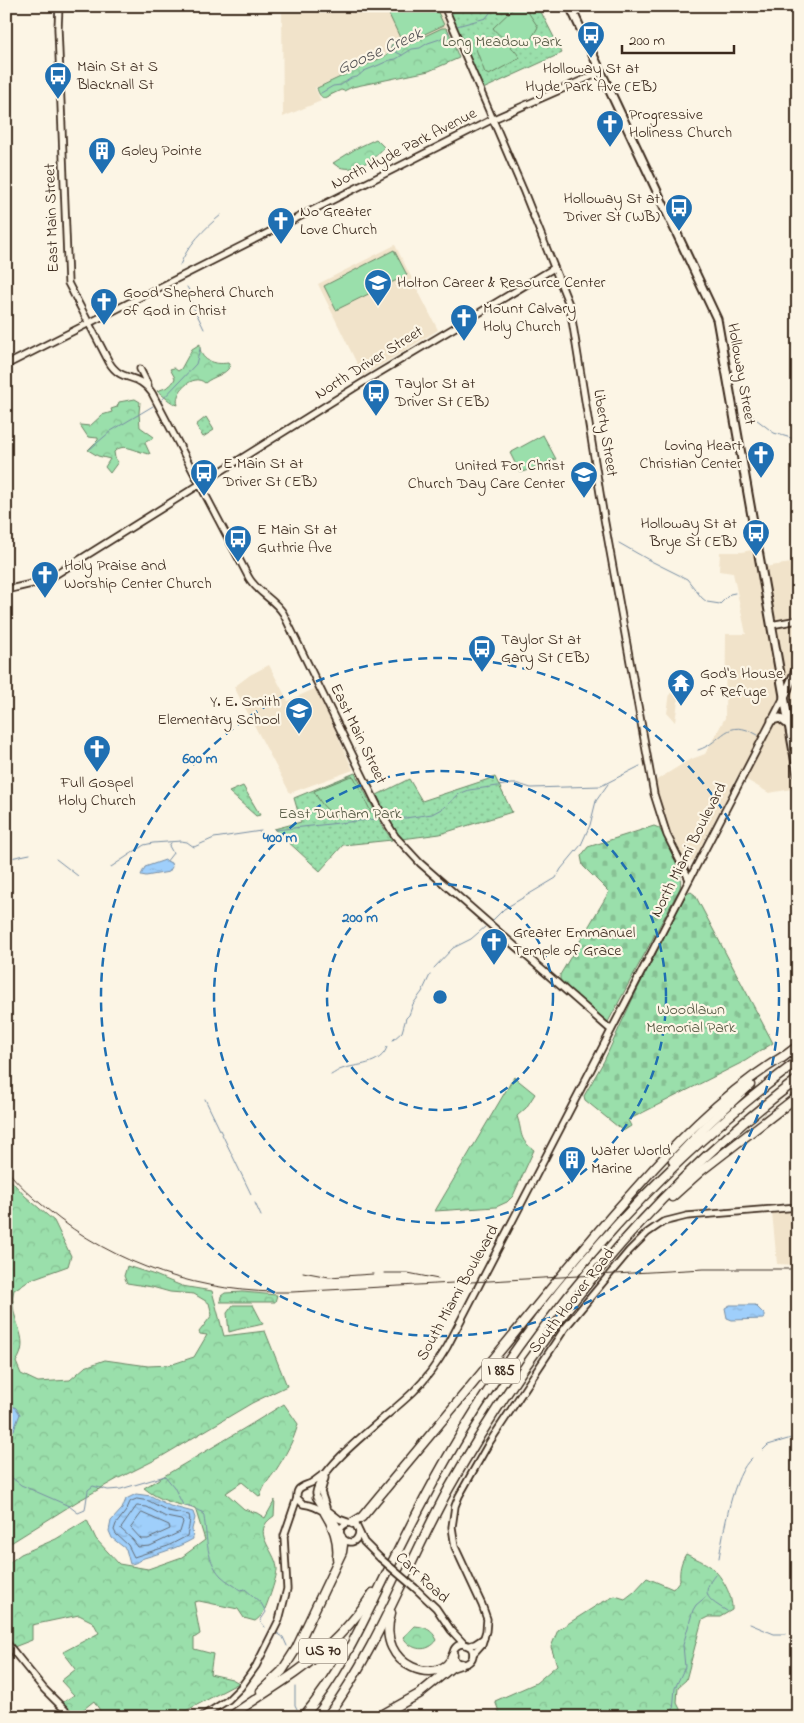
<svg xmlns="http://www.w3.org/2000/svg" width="804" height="1723" viewBox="0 0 804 1723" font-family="'Indie Flower',sans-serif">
<defs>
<pattern id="forest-crowns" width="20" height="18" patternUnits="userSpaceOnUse" patternTransform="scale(1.25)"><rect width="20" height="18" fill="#9adfab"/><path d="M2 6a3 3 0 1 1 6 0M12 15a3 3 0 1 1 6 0" fill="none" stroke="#86c093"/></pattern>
<pattern id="cemetery-stones" width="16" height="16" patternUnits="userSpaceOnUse" patternTransform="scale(1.25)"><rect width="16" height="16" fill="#9adfab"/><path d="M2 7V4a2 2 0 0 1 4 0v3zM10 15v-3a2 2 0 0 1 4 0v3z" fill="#86c093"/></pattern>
<pattern id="park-dots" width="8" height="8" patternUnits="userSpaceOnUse" patternTransform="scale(1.25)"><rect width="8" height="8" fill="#9adfab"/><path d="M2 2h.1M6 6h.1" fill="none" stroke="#86c093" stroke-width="1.8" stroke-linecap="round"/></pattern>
<pattern id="water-ripples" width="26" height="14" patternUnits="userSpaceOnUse" patternTransform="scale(1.25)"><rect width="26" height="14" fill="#9fcffb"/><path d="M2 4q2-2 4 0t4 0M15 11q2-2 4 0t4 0" fill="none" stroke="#8ab2d7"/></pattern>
</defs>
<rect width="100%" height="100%" fill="#fcf5e5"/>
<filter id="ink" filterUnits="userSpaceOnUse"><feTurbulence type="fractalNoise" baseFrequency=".02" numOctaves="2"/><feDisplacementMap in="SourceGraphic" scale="10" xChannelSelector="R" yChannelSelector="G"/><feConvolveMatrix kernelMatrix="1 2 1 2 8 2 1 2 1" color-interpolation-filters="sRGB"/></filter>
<g filter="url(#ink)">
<g fill="#f1e3ca">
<path d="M282 6H438L447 27 405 46 399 43 397 40 388 44 386 55 315 88 321 101 283 117Z"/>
<path d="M395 245 438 330 363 376 318 284Z"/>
<path d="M756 549 764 567 798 562V788L769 793 738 775 694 860 687 863 685 861 665 820 659 802 655 781 689 760 705 754 725 718 726 634H746L733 573 719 571 720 552H742Z"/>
<path d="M269 665 288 701 316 688 353 770 290 793 234 687 250 675Z"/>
<path d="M670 693 679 695 675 722 667 713Z"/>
<path d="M798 1210V1265L777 1264 772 1212Z"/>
</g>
<g fill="url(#forest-crowns)" stroke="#6a8464">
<path d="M442 28H446L448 30 459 58 429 71 352 87 344 91 341 90 324 98C320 97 318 92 317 88L385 56 388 53 392 44 396 42 403 45 410 43Z"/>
<path d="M376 139 384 147C374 161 348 177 333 163L357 148Z"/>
<path d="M200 344C199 361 214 365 228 363L230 366C226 375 213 376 205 383 193 372 173 393 178 405 170 403 164 396 157 391 165 388 172 387 175 378L170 369 174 368 178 371 181 369 192 349Z"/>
<path d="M135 399 140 402 139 413 140 427 154 437 150 440H147L145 443 150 454C137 453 124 441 114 452L115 458 118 462 110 473 105 467 110 459 98 456 88 450 98 440V438L88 437 80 425 90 426 102 415 112 412 111 409 117 407 119 402Z"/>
<path d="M514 1077 535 1094 526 1108 517 1116C523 1133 518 1139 534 1150L513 1196 507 1202 496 1207 435 1211Z"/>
<path d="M6 1175 25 1196 54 1221 71 1256 68 1266 29 1280 14 1290C13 1294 12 1298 13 1302 13 1325 31 1340 16 1362L21 1374 38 1382 70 1380 85 1367 105 1360 148 1366 170 1365 194 1357 207 1335 200 1334 199 1332 212 1315 209 1303 194 1294 170 1292 152 1287 127 1283 124 1276 127 1266 155 1275 182 1286 212 1291 224 1336 265 1331 287 1386 252 1403 159 1458 119 1478 78 1501 6 1546Z"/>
<path d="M242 1292 277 1295 275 1302H220L221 1296 225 1293Z"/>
<path d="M233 1305H253L263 1324C252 1327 241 1328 229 1332L227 1313Z"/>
<path d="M284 1404 298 1424C294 1440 285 1456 276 1470 269 1480 264 1484 260 1497L242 1482 226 1493 244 1509 257 1513 265 1518 275 1500 274 1516C249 1532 275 1549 277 1568 278 1574 267 1606 263 1613 261 1616 258 1619 255 1621L244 1618 238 1609 199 1601 194 1602 200 1634 194 1638V1649L213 1654 210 1674 232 1679 239 1683 174 1717H104L94 1701 75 1716 62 1703 74 1695 61 1681 76 1669 63 1652 99 1633 93 1622 79 1615 32 1625V1640L14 1647 6 1638V1565L21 1554 56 1539 87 1520 96 1539 119 1564 148 1569 182 1557 205 1540 195 1508C178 1505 158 1500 144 1488 190 1460 238 1433 284 1404Z"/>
<path d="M686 1554C694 1558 705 1562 711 1567 722 1576 733 1596 732 1610L720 1617H708L702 1620 686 1680 678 1687 677 1703 684 1717H501L495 1701 536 1683 557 1665 551 1647 558 1630 599 1604 615 1596 625 1599 634 1592 647 1578 673 1589 680 1580C679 1570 681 1562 686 1554Z"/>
<path d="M415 1626C426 1627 432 1630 437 1640 428 1653 411 1651 403 1637Z"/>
</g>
<g fill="url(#cemetery-stones)" stroke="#6a8464">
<path d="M654 826 659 828C669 846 684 866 680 888L608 1022 563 985 560 979V975L609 892 583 866 581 856 588 847Z"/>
<path d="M691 892 695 895 773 1043 745 1061 628 1120 631 1126 623 1131 585 1100 584 1096 604 1061 633 998 686 894Z"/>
</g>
<g fill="url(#park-dots)" stroke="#6a8464">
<path d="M448 6H538L562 53 483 89Z"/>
<path d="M206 417 214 430 203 437 196 425Z"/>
<path d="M355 773 382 825 392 840 343 845 320 871 274 829 301 822 294 798Z"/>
<path d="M495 777 512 812 440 834 402 839 392 826 377 795 409 779 422 801Z"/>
<path d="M243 786 260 815 256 816 229 792Z"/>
</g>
<g fill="#9adfab" stroke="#6a8464">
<path d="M390 6H435L444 25 403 44 386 8Z"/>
<path d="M516 6H524L538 27 530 41C516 43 502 41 493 28Z"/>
<path d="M486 37C502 38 512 45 520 58L489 75 485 73 473 41Z"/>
<path d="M394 250 407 275 336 310 324 286Z"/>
<path d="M543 435 556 459 520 473 510 453Z"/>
<path d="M351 776 354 777 371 812C340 815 330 822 314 791Z"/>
</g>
<g fill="url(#water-ripples)" stroke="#778da3">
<path d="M165 860 171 863 172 867 169 872 146 876 141 875 145 867Z"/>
<path d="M730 1305H755L764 1314V1319L732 1320 727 1318 725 1308Z"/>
<path d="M11 1405 16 1408 20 1414 14 1430 6 1436V1418L8 1416 6 1408Z"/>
<path d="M136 1494 151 1496 170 1506 193 1512 195 1518 192 1529 193 1539C177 1548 161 1553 144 1558 139 1560 136 1564 130 1564L126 1549 112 1538 109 1531 111 1521 122 1509 126 1499Z"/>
</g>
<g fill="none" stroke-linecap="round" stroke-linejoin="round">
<g stroke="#636c76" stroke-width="1">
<path d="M137 1499 149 1501 168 1511 189 1515C191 1520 188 1531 187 1536L168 1546 134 1557 128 1545 116 1534 114 1530 116 1524 126 1511 130 1502Z"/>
<path d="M137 1506 147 1507 166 1517 181 1520 183 1522 180 1532 150 1546 138 1547 133 1540 121 1529Z"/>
<path d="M142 1513 169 1525 170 1529 148 1539H141L131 1528Z"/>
</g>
<g stroke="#778da3" stroke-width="1">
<path d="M457 26 486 18 495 6"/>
<path d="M391 46 396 52 402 55"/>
<path d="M321 93 333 86 341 85 351 78 357 77 364 71 379 65 390 60 396 59 412 49 420 48 428 43 440 39 449 32"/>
<path d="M180 265C187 246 205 228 221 215"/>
<path d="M187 287 190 292 189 298 204 329"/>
<path d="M161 401 196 364 200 349"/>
<path d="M752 416 774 433 798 440"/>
<path d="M90 449 111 431 153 406"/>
<path d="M619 543 649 560 687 579 702 598 707 602 720 604 730 594 735 593"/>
<path d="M698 750C724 742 725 716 758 735"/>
<path d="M392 820 432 814 445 807 459 794 469 790 512 784H518L531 788 601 786 640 766"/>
<path d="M275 830 376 819"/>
<path d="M6 859 30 854"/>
<path d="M56 859 78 876"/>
<path d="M166 862 173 853 169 846 171 843"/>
<path d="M111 867 144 845 153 843 181 841 187 842 194 847 214 838 261 831"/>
<path d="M493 920 504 909 556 878 561 869 581 845 590 825 596 801 608 784"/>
<path d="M434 968 453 948 471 939 485 927"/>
<path d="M393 1040 402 1032 406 1018 409 1015 413 1004 422 992 430 975"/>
<path d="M331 1075C335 1073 338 1070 342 1069 356 1064 381 1066 387 1047"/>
<path d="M205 1099 251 1194"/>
<path d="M255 1203 261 1216"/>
<path d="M763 1450 768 1445 798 1436"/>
<path d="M6 1473 21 1485 69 1506 78 1513 85 1510 88 1490 93 1486 108 1490 121 1489 165 1476 174 1487 183 1505 203 1512C208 1534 204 1558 221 1576 226 1581 234 1585 240 1590L245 1589 261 1603 266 1612 260 1621 265 1627"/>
<path d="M719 1558C723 1534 733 1473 752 1458"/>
<path d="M715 1575C699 1595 709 1600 727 1611"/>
<path d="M750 1624 774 1634H785"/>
<path d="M277 1633 283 1637 287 1646"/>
<path d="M797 1633H798"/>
<path d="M295 1687V1705L297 1709"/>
<path d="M657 1717 661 1713H670L673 1711 675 1688 685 1667 683 1645 693 1610 696 1605 707 1596"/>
</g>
<defs>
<g id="minor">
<path d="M59 6 58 28 68 283 109 362C122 384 137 371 152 393L249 578C258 593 274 599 283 613L381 813 395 836 420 863 611 1030"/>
<path d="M444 6 524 192 570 307 604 518 654 794 667 835 689 879"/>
<path d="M6 365 489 121 601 72"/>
<path d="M140 369 148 385"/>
<path d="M6 590 40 582 55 575 362 383 554 268"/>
<path d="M771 625 798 620"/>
<path d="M322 1475C318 1478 315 1481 311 1483 302 1487 296 1487 297 1498L303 1504C318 1506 335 1516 340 1532"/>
<path d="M325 1478 321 1492 326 1507"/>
<path d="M316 1493C320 1464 393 1413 415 1390 428 1377 438 1362 447 1347L784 697"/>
<path d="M316 1497 321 1505 339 1519 356 1525 364 1542 380 1558"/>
<path d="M348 1523C327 1531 354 1555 359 1533"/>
<path d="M415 1588 436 1608 451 1630 465 1645"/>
<path d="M6 1642 44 1689 72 1717"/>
<circle cx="463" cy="1654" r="10"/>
<path d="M468 1646 475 1644 484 1638"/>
<path d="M473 1654 482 1644 486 1631 487 1619 482 1605 455 1547 452 1527 455 1506 459 1496 489 1443 565 1328 629 1251 647 1233 663 1222 687 1216 798 1207"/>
<path d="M201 1717 228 1700 241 1687 256 1666 279 1620 287 1589 284 1536 297 1498"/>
</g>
<g id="major">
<path d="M570 6 717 319 798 775"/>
<path d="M784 697 798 666"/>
<path d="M772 720 780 718 789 725"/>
</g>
<g id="highway">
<path d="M782 1058 798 1046"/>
<path d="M673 1161 707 1125 750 1085"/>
<path d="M672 1197 701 1171 798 1096"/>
<path d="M325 1513C334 1527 339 1541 337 1558"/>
<path d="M352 1523 362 1517C418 1449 475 1382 531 1313 561 1276 591 1239 623 1203 671 1148 721 1094 784 1056"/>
<path d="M391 1613C374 1668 443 1688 453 1655"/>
<path d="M261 1691 282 1671 296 1649 342 1552 343 1545 341 1537"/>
<path d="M230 1717C251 1701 274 1688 295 1673 326 1651 352 1625 373 1593"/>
<path d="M303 1717C338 1676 360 1629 383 1581 403 1540 424 1498 447 1458 535 1303 655 1168 798 1061"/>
<path d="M327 1717C378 1648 407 1565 448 1490 536 1333 653 1188 798 1079"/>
<path d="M378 1717 419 1694 452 1667 461 1664"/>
</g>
</defs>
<use href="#minor" stroke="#3b2a1e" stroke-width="9"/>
<use href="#major" stroke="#3b2a1e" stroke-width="11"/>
<use href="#highway" stroke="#3b2a1e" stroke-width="11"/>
<use href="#minor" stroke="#fcf5e5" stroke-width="5.5"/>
<use href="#major" stroke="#fcf5e5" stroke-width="7"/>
<use href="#highway" stroke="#fcf5e5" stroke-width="8"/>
<g stroke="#3b2a1e" stroke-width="1">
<path d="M6 1169C18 1184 32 1197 47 1209 115 1266 203 1294 292 1292L704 1269H798"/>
<path d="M303 1272 329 1277 373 1274"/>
<path d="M384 1273H408L438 1279"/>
</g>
<defs>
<path id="minor-bridge" d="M380 1558 415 1588"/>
</defs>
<use href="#minor-bridge" stroke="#3b2a1e" stroke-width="9" stroke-linecap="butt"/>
<use href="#minor-bridge" stroke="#fcf5e5" stroke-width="5.5"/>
</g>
</g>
<g fill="none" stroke="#1f6fb2" stroke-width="2.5" stroke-dasharray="9 6">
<circle cx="440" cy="997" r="113"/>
<circle cx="440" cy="997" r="226"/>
<circle cx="440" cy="997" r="339"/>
</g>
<defs>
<symbol id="bus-pin" viewBox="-11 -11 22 30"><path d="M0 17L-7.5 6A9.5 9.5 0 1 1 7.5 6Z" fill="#1f6fb2" stroke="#fcf5e5"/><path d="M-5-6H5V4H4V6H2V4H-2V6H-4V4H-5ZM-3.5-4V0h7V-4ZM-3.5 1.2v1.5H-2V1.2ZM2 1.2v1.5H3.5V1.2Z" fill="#fff"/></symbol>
<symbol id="church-pin" viewBox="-11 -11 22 30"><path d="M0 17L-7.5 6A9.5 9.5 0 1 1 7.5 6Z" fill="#1f6fb2" stroke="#fcf5e5"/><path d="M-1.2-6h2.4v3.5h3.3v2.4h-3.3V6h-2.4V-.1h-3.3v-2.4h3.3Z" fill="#fff"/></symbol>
<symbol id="building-pin" viewBox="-11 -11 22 30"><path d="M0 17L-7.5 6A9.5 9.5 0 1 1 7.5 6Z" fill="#1f6fb2" stroke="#fcf5e5"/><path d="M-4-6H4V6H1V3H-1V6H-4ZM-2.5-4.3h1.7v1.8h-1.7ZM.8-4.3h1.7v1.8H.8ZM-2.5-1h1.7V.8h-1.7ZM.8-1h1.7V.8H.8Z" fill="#fff"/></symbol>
<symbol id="school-pin" viewBox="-11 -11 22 30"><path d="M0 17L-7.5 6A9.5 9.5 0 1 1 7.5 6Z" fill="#1f6fb2" stroke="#fcf5e5"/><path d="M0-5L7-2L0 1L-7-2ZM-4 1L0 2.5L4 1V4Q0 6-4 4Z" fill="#fff"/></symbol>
<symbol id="temple-pin" viewBox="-11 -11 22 30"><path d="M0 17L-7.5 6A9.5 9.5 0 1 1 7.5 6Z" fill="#1f6fb2" stroke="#fcf5e5"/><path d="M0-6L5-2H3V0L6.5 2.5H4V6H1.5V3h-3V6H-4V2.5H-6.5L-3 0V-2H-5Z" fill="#fff"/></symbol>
</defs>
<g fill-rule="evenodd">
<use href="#bus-pin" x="575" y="19" width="32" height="43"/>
<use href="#bus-pin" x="42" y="60" width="32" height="43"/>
<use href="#church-pin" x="594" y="108" width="32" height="43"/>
<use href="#building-pin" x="86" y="135" width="32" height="43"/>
<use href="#bus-pin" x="663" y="192" width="32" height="43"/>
<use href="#church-pin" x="265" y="205" width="32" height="43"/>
<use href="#school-pin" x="362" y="267" width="32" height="43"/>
<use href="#church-pin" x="88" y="286" width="32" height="43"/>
<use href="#church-pin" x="448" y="302" width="32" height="43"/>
<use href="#bus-pin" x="360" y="377" width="32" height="43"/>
<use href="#church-pin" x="745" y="439" width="32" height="43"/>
<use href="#bus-pin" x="188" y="457" width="32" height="43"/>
<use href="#school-pin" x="568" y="459" width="32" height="43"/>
<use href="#bus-pin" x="740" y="517" width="32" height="43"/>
<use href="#bus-pin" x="222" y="523" width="32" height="43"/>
<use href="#church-pin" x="29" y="559" width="32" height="43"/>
<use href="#bus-pin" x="466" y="633" width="32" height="43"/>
<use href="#temple-pin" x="665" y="667" width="32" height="43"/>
<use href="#school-pin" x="283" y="695" width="32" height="43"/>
<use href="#church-pin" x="81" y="733" width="32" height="43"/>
<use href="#church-pin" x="478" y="926" width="32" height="43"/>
<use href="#building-pin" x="556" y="1144" width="32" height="43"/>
</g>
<g text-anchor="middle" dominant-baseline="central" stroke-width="4.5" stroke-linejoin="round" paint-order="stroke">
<g fill="#fcf5e5" stroke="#75675a" stroke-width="1">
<rect x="482" y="1358.5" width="38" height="25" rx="4"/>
<rect x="299" y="1638.5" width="48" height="25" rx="4"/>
</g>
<g font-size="15" font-weight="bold" fill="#3b2a1e">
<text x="501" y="1371">I 885</text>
<text x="323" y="1651">US 70</text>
</g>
<g font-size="16" fill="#535741" stroke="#fcf5e5">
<text x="502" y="42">Long Meadow Park</text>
<text x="340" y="814">East Durham Park</text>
<text x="691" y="1010">Woodlawn<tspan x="691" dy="18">Memorial Park</tspan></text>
</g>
<g font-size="16" fill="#3b2a1e" stroke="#fcf5e5" text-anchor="start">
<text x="77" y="67">Main St at S<tspan x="77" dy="18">Blacknall St</tspan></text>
<text x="591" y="69" text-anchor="middle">Holloway St at<tspan x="591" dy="18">Hyde Park Ave (EB)</tspan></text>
<text x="629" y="115">Progressive<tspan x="629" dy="18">Holiness Church</tspan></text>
<text x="121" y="151">Goley Pointe</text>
<text x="660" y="199" text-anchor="end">Holloway St at<tspan x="660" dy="18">Driver St (WB)</tspan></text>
<text x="300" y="212">No Greater<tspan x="300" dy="18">Love Church</tspan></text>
<text x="397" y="283">Holton Career &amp; Resource Center</text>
<text x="123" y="293">Good Shepherd Church<tspan x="123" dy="18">of God in Christ</tspan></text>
<text x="483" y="309">Mount Calvary<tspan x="483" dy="18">Holy Church</tspan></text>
<text x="395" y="384">Taylor St at<tspan x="395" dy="18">Driver St (EB)</tspan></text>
<text x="742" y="446" text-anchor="end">Loving Heart<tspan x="742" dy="18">Christian Center</tspan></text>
<text x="223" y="464">E Main St at<tspan x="223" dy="18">Driver St (EB)</tspan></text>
<text x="565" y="466" text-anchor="end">United For Christ<tspan x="565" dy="18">Church Day Care Center</tspan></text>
<text x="737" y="524" text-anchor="end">Holloway St at<tspan x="737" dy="18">Brye St (EB)</tspan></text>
<text x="257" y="530">E Main St at<tspan x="257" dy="18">Guthrie Ave</tspan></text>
<text x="64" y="566">Holy Praise and<tspan x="64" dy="18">Worship Center Church</tspan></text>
<text x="501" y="640">Taylor St at<tspan x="501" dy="18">Gary St (EB)</tspan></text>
<text x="700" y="674">God's House<tspan x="700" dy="18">of Refuge</tspan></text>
<text x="280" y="702" text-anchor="end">Y. E. Smith<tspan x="280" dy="18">Elementary School</tspan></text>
<text x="97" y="783" text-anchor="middle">Full Gospel<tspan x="97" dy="18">Holy Church</tspan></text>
<text x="513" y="933">Greater Emmanuel<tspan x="513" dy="18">Temple of Grace</tspan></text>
<text x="591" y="1151">Water World<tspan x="591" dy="18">Marine</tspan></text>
</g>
<g font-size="16" fill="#3b2a1e" stroke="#fcf5e5">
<text transform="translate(404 149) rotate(-27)">North Hyde Park Avenue</text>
<text transform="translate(52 218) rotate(-92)">East Main Street</text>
<text transform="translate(369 363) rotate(-32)">North Driver Street</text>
<text transform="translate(741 374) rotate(80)">Holloway Street</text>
<text transform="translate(605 433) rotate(81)">Liberty Street</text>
<text transform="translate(358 734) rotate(64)">East Main Street</text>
<text transform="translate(689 850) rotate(-63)">North Miami Boulevard</text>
<text transform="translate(458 1293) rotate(-61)">South Miami Boulevard</text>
<text transform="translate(572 1301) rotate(-52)">South Hoover Road</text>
<text transform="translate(422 1578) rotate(43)">Carr Road</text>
</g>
<g font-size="18" font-style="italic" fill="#545355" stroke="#fcf5e5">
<text transform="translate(380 52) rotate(-24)">Goose Creek</text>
</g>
</g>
<circle cx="440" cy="997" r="8" fill="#1f6fb2" stroke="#fcf5e5" stroke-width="2.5"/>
<g font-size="15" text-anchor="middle" font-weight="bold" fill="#1f6fb2" stroke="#fcf5e5" stroke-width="4.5" stroke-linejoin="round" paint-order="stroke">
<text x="200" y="763">600 m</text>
<text x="280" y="842">400 m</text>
<text x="360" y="922">200 m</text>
</g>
<rect width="804" height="1723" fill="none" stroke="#fcf5e5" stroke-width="25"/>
<rect x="12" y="12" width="779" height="1698" fill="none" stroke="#3b2a1e" stroke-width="2" filter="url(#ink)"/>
<path d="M622 45v8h112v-8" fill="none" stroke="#3b2a1e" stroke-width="2.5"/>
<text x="629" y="45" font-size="15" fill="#3b2a1e" stroke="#fcf5e5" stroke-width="4" paint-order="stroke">200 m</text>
</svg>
